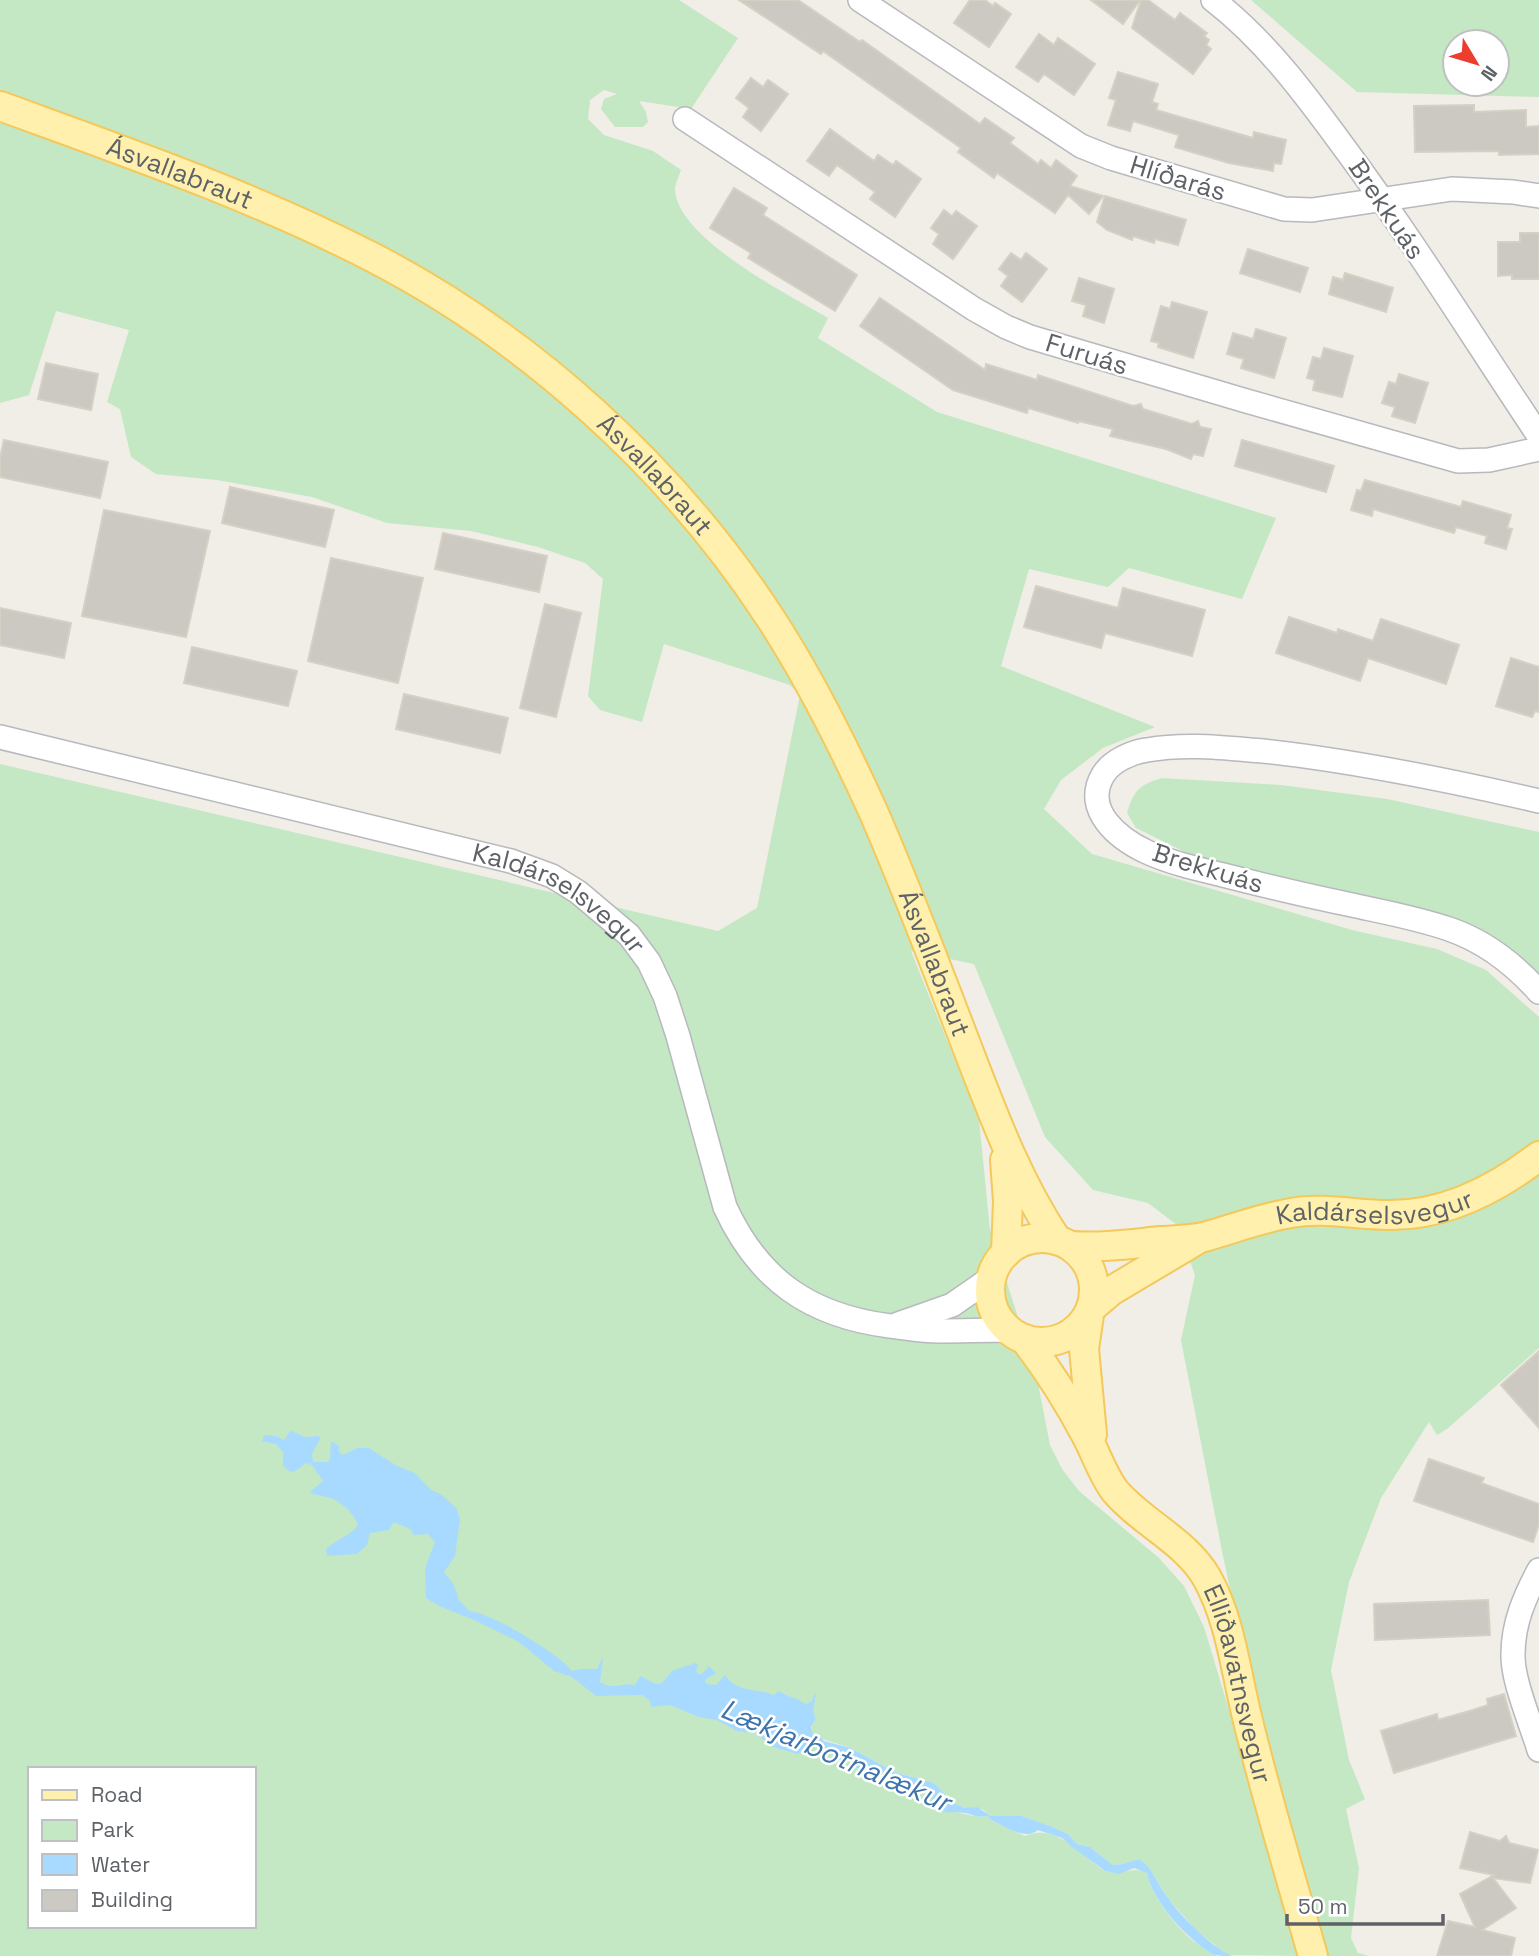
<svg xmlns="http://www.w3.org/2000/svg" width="1539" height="1956" viewBox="0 0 1539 1956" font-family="'Space Grotesk',sans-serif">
<rect width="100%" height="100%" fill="#f0eee6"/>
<g fill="#c3e8c3" fill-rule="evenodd">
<path d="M0 0H679L738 38 691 109 639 101 646 112 648 122 643 127H615L601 109 604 99 617 94 604 90 590 100 588 119 604 135 653 151 681 170C679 176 675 184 675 190 678 239 789 295 828 318L818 338 937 412 1276 518 1242 599 1129 568 1108 587 1029 569 1001 666 1155 727 1103 748 1061 780 1044 809 1092 854 1352 930 1437 949 1486 970 1539 1017V1348L1447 1429 1437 1435 1429 1422 1381 1498 1349 1582 1331 1670 1349 1760 1365 1799 1346 1809 1359 1868 1351 1938 1358 1953 1369 1956H1323L1251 1689 1222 1551 1181 1340 1195 1275 1177 1225 1148 1203 1093 1190 1045 1137 974 964 911 951 979 1120 990 1230 1036 1373 1050 1445 1062 1469 1079 1491 1159 1558 1184 1586 1204 1627 1303 1956 1228 1955 1197 1931 1169 1900 1154 1875 1139 1859 1123 1864 1113 1865 1090 1847 1077 1844 1068 1834 1050 1826 1022 1816H991L982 1809 964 1808 951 1801 934 1783 894 1772 851 1748 813 1736 811 1732 812 1724 816 1718 813 1713 807 1747 809 1741 813 1740 839 1760 852 1762 859 1770 877 1775 885 1772 890 1774 901 1782 921 1787 931 1798 942 1804 941 1807C955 1812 974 1818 987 1816L991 1820 1025 1836C1055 1823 1078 1852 1100 1868 1116 1880 1132 1864 1147 1873 1150 1895 1176 1926 1193 1941 1200 1946 1209 1950 1217 1956H0V764L718 931 757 908 800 695 790 685 664 644 642 722 600 710 588 696 603 579 585 563 538 547 471 531 387 523 312 497 217 480 156 474 131 457 120 409 107 402 129 330 56 311 29 395 0 403ZM30 1769H254V1926H30Z"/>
<path d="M1251 0H1539V97L1357 92ZM1455 42H1497V84H1455Z"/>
<path d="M1162 778 1281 785 1387 799 1539 832V974L1528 965 1424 910 1193 856 1136 828 1127 813C1134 790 1139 785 1162 778Z"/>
</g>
<path fill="#a8daff" d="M291 1430 304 1437 319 1436 320 1439 312 1454 313 1462H328L330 1458 331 1442H333L339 1446V1452L343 1455 357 1448H369L397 1466 415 1473 431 1490 442 1495 457 1509 460 1520 455 1556 444 1572 454 1585 459 1600 469 1611C490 1612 559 1654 572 1671L580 1669H597L603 1657 600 1682C615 1691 622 1682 635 1685L640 1676 656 1684 662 1683 672 1671 695 1663 698 1665 696 1671 699 1674H702L709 1666 715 1672 716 1674 707 1678 705 1682 707 1684 716 1685 725 1675C737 1693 756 1688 774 1695L779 1691C788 1697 797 1698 806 1704L812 1701 815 1693H816L813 1712 816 1718 811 1727 813 1736 818 1734 824 1741 851 1748 894 1772 934 1783 951 1801 964 1808 977 1807 991 1816H1022L1050 1826 1068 1834 1077 1844 1090 1847 1113 1865 1123 1864 1139 1859C1153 1868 1158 1885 1168 1898 1181 1917 1211 1946 1232 1956 1227 1956 1220 1956 1215 1955 1190 1943 1151 1900 1147 1873L1134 1868 1119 1874 1105 1871 1072 1847 1062 1838 1038 1830C1025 1841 1005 1826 991 1820L987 1816C977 1818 975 1815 965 1813 955 1811 947 1814 938 1810L942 1804 931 1798 921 1787 905 1784 886 1772 878 1775 859 1770 852 1762 839 1760 813 1740 809 1741 807 1747 798 1754 773 1747 755 1733 737 1731 717 1720 699 1717 670 1705 652 1707 649 1700 642 1695 596 1696 572 1677 554 1671 519 1642 474 1620 439 1606 426 1598 425 1568 435 1542 428 1534 414 1535 410 1529 394 1522 389 1530 370 1533 367 1545 357 1554 327 1556 326 1549C336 1539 349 1537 358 1525 354 1513 340 1500 327 1497 320 1495 316 1496 310 1492L323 1481 312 1465 306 1463 294 1472 289 1471 283 1466V1452L276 1444 262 1441 264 1435 276 1436 284 1440Z"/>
<g fill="#ccc9c3" stroke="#d5d0c4" stroke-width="2">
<path d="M739 0H798L860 42 862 40 980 124 985 118 1014 138 1010 143 1038 164 1041 160 1051 168 1056 160 1077 176 1070 186 1103 196 1089 214 1068 195 1055 213 997 173 994 178 958 152 961 148 823 51 821 54Z"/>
<path d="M970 0H985L993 6 995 3 1011 14 989 47 954 23Z"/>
<path d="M1091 0H1140L1123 24Z"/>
<path d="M1141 0H1148L1175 20 1180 13 1207 33 1204 36 1209 40 1206 45 1211 49 1193 74 1132 28Z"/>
<path d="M1039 34 1054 45 1058 38 1095 64 1074 95 1044 74 1038 82 1016 67Z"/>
<path d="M1118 72 1158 84 1152 102 1158 104 1156 110 1253 138 1254 132 1286 140 1281 164 1274 163 1273 171 1229 163 1175 147 1179 135 1133 121 1130 131 1108 125 1116 100 1109 98Z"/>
<path d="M751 78 763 87 768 80 788 94 761 131 743 117 749 108 736 98Z"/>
<path d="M1474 105V112L1526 110V127L1539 126V154L1499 155V151L1415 152 1414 106Z"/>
<path d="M830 129 874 161 878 155 893 165 896 161 921 179 895 217 870 199 875 192 837 165 829 176 807 161Z"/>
<path d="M734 188 767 208 763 215 857 275 835 311 748 258 751 253 710 228Z"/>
<path d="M1105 196 1186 220 1178 245 1155 239 1154 243 1133 236 1132 240 1107 230 1097 222Z"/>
<path d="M944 210 952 216 956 211 977 226 953 259 933 244 939 234 931 228Z"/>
<path d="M1520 233H1539V279H1512V275L1498 276V242H1520Z"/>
<path d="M1248 249 1308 268 1300 292 1240 273Z"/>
<path d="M1011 253 1021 260 1026 253 1047 269 1022 302 1001 286 1008 276 999 269Z"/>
<path d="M1345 273 1393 288 1386 312 1329 294 1333 277 1343 280Z"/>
<path d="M1079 278 1114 289 1104 323 1083 316 1086 305 1072 301Z"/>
<path d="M880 298 985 370 986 364 1037 380 1038 375 1133 406 1141 404 1143 409 1192 424 1198 421 1200 427 1211 429 1203 456 1193 454 1191 459 1166 449 1110 436 1113 429 1078 421V423L1028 408 1027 413 953 390 860 326Z"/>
<path d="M1172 302 1207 312 1193 358 1158 347 1159 343 1151 341 1161 306 1170 309Z"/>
<path d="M1256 329 1286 338 1274 378 1241 368 1244 359 1227 354 1233 333 1253 339Z"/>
<path d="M1324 348 1353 356 1342 397 1313 390 1315 380 1307 378 1313 357 1321 359Z"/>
<path d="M46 363 98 374 91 410 38 399Z"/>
<path d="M1399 374 1428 383 1415 423 1392 416 1395 407 1382 403 1389 382 1396 384Z"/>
<path d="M4 440 108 462 100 498 0 477V458Z"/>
<path d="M1242 440 1334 466 1326 492 1235 466Z"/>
<path d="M1365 480 1461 507 1463 501 1511 515 1507 528 1512 529 1506 549 1485 543 1487 536 1456 527 1454 533 1373 509 1372 516 1351 510 1357 490 1361 491Z"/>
<path d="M230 487 334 510 325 547 222 523Z"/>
<path d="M104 510 210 531 186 637 82 616Z"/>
<path d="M443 533 547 556 539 592 435 569Z"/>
<path d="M331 558 423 578 398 683 308 661Z"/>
<path d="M1036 586 1118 608 1123 588 1205 610 1192 656 1105 633 1101 648 1024 627Z"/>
<path d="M545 604 581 613 556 717 520 708Z"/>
<path d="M0 608 71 623 64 658 0 645Z"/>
<path d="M1289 617 1337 633 1338 629 1373 641 1381 619 1459 645 1446 684 1368 658 1360 681 1276 653Z"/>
<path d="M192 647 297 671 288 706 184 683Z"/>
<path d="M1511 658 1539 667V712L1535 711 1532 717 1496 706Z"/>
<path d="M404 694 508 718 500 753 396 729Z"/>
<path d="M1539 1351V1428L1501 1385Z"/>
<path d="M1429 1459 1484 1478 1481 1483 1539 1504V1524L1533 1542 1414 1501Z"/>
<path d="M1488 1600 1490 1635 1375 1640 1374 1604Z"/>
<path d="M1504 1694 1516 1736 1394 1773 1381 1731 1437 1714 1438 1720 1473 1710 1488 1705 1487 1699Z"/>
<path d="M1470 1832 1500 1841 1506 1836 1509 1843 1538 1850 1530 1883 1493 1878 1516 1908 1482 1930 1515 1938 1511 1956H1437L1448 1921 1475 1927 1460 1894 1494 1875 1460 1868Z"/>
</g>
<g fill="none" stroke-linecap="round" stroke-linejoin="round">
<defs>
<g id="minor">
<path d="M860 0 1081 146 1111 158 1284 209 1312 210 1452 189 1513 192 1539 196"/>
<path d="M1213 0C1265 40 1305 94 1343 146 1413 240 1474 339 1539 436"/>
<path d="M685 119 974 309 1006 327 1030 337 1243 400 1458 461 1489 460 1539 449"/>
<path id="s1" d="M0 737 511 861 552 876 578 892 629 935 649 962 665 996 678 1036 725 1207C759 1281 811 1316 890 1326 907 1328 922 1331 939 1331 962 1331 985 1330 1009 1330"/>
<path d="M1539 801C1448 780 1356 761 1263 751 1225 748 1186 743 1147 750 1132 752 1111 761 1103 775 1082 810 1119 839 1147 852 1171 863 1198 869 1223 875 1266 886 1308 896 1352 905 1384 912 1417 918 1449 929 1484 941 1515 965 1539 992"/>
<path d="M898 1324 952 1305 991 1278"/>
<path d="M1539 1570C1525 1596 1513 1623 1513 1654 1512 1680 1531 1723 1539 1750"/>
</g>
<g id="major">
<path id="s2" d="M0 106C126 152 253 196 372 257 529 338 672 468 769 616 809 677 843 745 873 811 907 889 937 968 967 1047 993 1114 1017 1180 1057 1240"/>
<path d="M1005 1160 1008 1201 1006 1253"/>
<circle cx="1042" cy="1290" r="52"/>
<path id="s3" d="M1071 1246C1102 1248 1130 1244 1161 1241 1175 1240 1190 1240 1204 1237 1233 1229 1261 1218 1291 1213 1323 1207 1356 1215 1388 1215 1444 1216 1495 1190 1539 1156"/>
<path d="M1091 1308 1111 1291 1195 1241"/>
<path d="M1089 1315 1084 1349 1092 1434"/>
<path id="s4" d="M1026 1341C1049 1371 1068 1401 1086 1435 1096 1453 1102 1474 1115 1491 1142 1523 1186 1541 1207 1578 1231 1621 1236 1674 1248 1721 1267 1800 1291 1878 1313 1956"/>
</g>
</defs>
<use href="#minor" stroke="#b7b9bd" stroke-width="26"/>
<use href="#major" stroke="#f5c85b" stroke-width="32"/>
<use href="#minor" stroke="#fff" stroke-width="23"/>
<use href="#major" stroke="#fff1ad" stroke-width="28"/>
</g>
<g text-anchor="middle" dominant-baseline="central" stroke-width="5" stroke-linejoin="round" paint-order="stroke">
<g font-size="26" fill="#5e6267" stroke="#fff">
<text stroke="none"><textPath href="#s2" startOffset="192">Ásvallabraut</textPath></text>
<text transform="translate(1178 178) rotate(17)">Hlíðarás</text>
<text transform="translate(1387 209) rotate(56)">Brekkuás</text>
<text transform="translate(1087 354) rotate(17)">Furuás</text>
<text stroke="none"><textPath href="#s2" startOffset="761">Ásvallabraut</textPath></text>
<text transform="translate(1208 868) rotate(17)">Brekkuás</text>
<text stroke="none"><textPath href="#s1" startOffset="586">Kaldárselsvegur</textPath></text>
<text stroke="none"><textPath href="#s2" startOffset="1328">Ásvallabraut</textPath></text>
<text stroke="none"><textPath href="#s3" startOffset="308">Kaldárselsvegur</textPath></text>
<text stroke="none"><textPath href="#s4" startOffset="413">Elliðavatnsvegur</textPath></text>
</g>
<g font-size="28" font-style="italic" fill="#3e74ac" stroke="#fff">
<text transform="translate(836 1755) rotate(23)">Lækjarbotnalækur</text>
</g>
</g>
<rect x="28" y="1767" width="228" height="161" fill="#ffffff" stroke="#bfc0c2" stroke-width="2"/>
<rect x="42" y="1790" width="35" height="10" fill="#fff1ad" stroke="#bfc0c2" stroke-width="2"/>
<text x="91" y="1802" font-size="21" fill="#5e6267">Road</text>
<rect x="42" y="1820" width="35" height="21" fill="#c3e8c3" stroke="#bfc0c2" stroke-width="2"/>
<text x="91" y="1837" font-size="21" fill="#5e6267">Park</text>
<rect x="42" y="1854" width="35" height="21" fill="#a8daff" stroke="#bfc0c2" stroke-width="2"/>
<text x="91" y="1872" font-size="21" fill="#5e6267">Water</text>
<rect x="42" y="1890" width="35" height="21" fill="#ccc9c3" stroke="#bfc0c2" stroke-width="2"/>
<text x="91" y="1907" font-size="21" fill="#5e6267">Building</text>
<g transform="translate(1476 63) rotate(128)"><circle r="33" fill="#ffffff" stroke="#bfc0c2" stroke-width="2"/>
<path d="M0-5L12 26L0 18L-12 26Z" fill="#ed3d2f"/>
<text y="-10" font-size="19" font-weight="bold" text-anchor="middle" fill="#5e6267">N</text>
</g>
<path d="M1287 1914v10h156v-10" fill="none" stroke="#5e6267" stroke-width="3.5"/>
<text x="1298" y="1914" font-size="21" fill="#5e6267" stroke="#ffffff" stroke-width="5" paint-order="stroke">50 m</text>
</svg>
